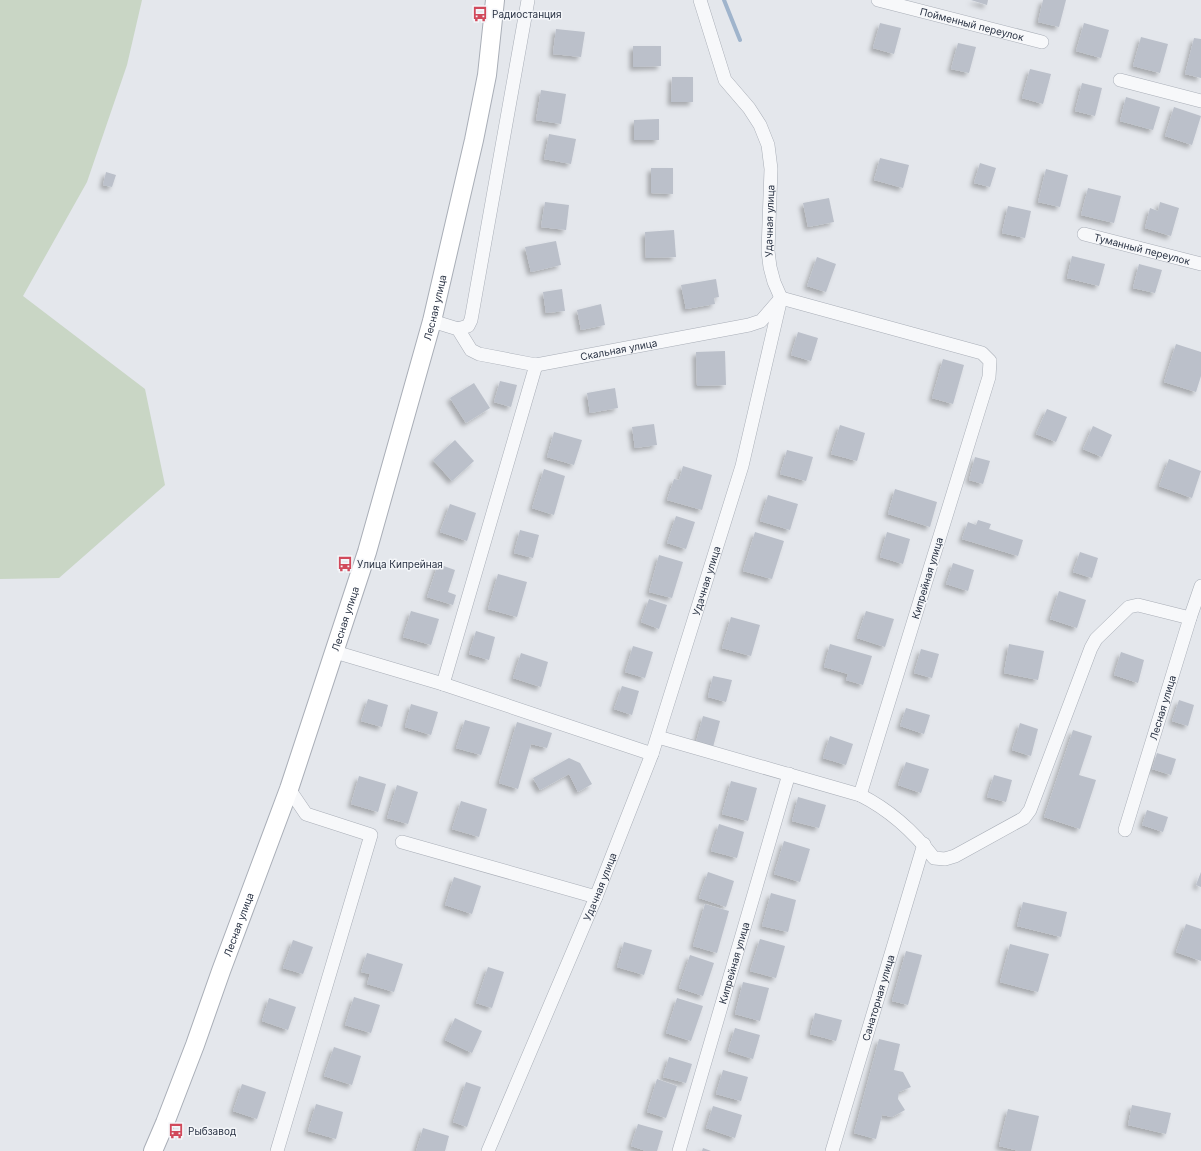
<svg xmlns="http://www.w3.org/2000/svg" width="1201" height="1151" viewBox="0 0 1201 1151" font-family="Inter,sans-serif">
<defs>
<filter id="shadow"><feDropShadow dx="-3.5" dy="3.5" stdDeviation="2" flood-color="#0004"/></filter>
</defs>
<rect width="100%" height="100%" fill="#e4e7ec"/>
<path fill="#c9d6c5" d="M0 0H142L127 65 87 182 23 296 145 389 165 485 59 578 0 579Z"/>
<g fill="none" stroke-linecap="round" stroke-linejoin="round">
<path stroke="#9fb4cc" stroke-width="4" d="M724 0 740 40"/>
</g>
<g fill="#bbc0ca" filter="url(#shadow)">
<path d="M971 0H988L987 5Z"/>
<path d="M1043 0H1066L1059 27 1038 22Z"/>
<path d="M880 23 901 28 894 54 873 48Z"/>
<path d="M1084 23 1109 30 1101 58 1076 51Z"/>
<path d="M556 29 585 32 581 57 553 54Z"/>
<path d="M1141 37 1168 44 1160 73 1133 66Z"/>
<path d="M1194 38 1201 39V78L1185 74Z"/>
<path d="M958 43 976 47 969 73 951 69Z"/>
<path d="M633 46H661V66L633 67Z"/>
<path d="M1030 69 1051 74 1043 104 1022 98Z"/>
<path d="M672 77H693V102H671Z"/>
<path d="M1082 83 1102 88 1095 116 1075 111Z"/>
<path d="M541 90 566 94 561 124 536 120Z"/>
<path d="M1126 97 1160 107 1153 130 1120 121Z"/>
<path d="M1174 107 1201 116 1192 145 1165 136Z"/>
<path d="M659 119V140H634V120Z"/>
<path d="M549 134 576 139 571 164 544 159Z"/>
<path d="M880 158 909 165 903 188 874 180Z"/>
<path d="M980 163 996 168 990 187 974 183Z"/>
<path d="M651 168H673V194L651 193Z"/>
<path d="M1046 169 1068 175 1060 207 1038 202Z"/>
<path d="M106 172 116 175 112 187 103 185Z"/>
<path d="M1088 188 1121 196 1114 223 1081 215Z"/>
<path d="M829 198 834 222 808 227 803 203Z"/>
<path d="M545 202 569 205 566 230 541 227Z"/>
<path d="M1160 202 1179 208 1171 236 1145 228 1150 208 1158 211Z"/>
<path d="M1008 206 1031 211 1025 238 1002 233Z"/>
<path d="M674 230 676 257 646 258 645 232Z"/>
<path d="M556 241 561 265 531 272 525 247Z"/>
<path d="M1072 256 1105 264 1099 286 1067 278Z"/>
<path d="M817 257 836 264 826 292 807 286Z"/>
<path d="M1139 264 1162 270 1155 293 1133 288Z"/>
<path d="M716 279 719 297 714 298 715 304 686 309 681 285Z"/>
<path d="M562 289 565 311 546 313 543 292Z"/>
<path d="M601 304 605 325 581 330 577 310Z"/>
<path d="M798 332 818 338 811 361 791 355Z"/>
<path d="M1176 344 1201 352V376L1196 392 1164 382Z"/>
<path d="M725 351 726 385 697 386 696 352Z"/>
<path d="M943 359 964 365 953 404 932 398Z"/>
<path d="M500 381 517 385 511 407 494 402Z"/>
<path d="M474 383 490 408 466 423 450 398Z"/>
<path d="M615 388 618 408 590 413 587 393Z"/>
<path d="M1047 409 1067 417 1056 442 1036 434Z"/>
<path d="M654 424 657 445 635 448 632 427Z"/>
<path d="M840 425 865 433 857 461 831 454Z"/>
<path d="M1093 426 1112 435 1102 457 1083 449Z"/>
<path d="M554 432 582 440 574 465 547 457Z"/>
<path d="M455 440 474 461 452 481 433 460Z"/>
<path d="M787 450 813 457 806 481 780 474Z"/>
<path d="M975 457 990 461 983 484 969 480Z"/>
<path d="M1169 459 1201 471 1192 498 1159 486Z"/>
<path d="M683 466 712 475 702 510 667 500 674 479 679 480Z"/>
<path d="M544 469 565 476 554 515 532 508Z"/>
<path d="M895 489 937 502 930 527 888 514Z"/>
<path d="M768 495 798 504 790 530 760 521Z"/>
<path d="M450 504 476 513 467 541 440 532Z"/>
<path d="M676 516 695 522 686 549 667 543Z"/>
<path d="M978 520 991 524 989 529 1023 540 1018 556 962 539 968 522 976 525Z"/>
<path d="M520 530 539 535 533 558 514 553Z"/>
<path d="M755 532 784 541 772 579 743 571Z"/>
<path d="M887 532 910 539 903 564 880 557Z"/>
<path d="M1080 552 1098 558 1092 578 1073 572Z"/>
<path d="M659 555 683 562 672 598 649 592Z"/>
<path d="M953 563 974 570 968 591 946 584Z"/>
<path d="M438 564 455 570 448 592 456 595 453 605 427 597Z"/>
<path d="M498 574 527 582 517 617 488 609Z"/>
<path d="M1059 591 1086 600 1077 628 1050 619Z"/>
<path d="M649 599 667 605 659 629 641 622Z"/>
<path d="M411 611 439 619 431 645 403 637Z"/>
<path d="M866 611 894 619 885 647 857 638Z"/>
<path d="M731 617 760 625 751 656 722 648Z"/>
<path d="M476 631 495 637 489 660 469 654Z"/>
<path d="M830 644 872 656 863 685 846 680 848 674 824 667Z"/>
<path d="M1009 644 1044 651 1038 680 1004 673Z"/>
<path d="M633 646 653 652 645 678 625 672Z"/>
<path d="M921 649 939 654 932 678 914 673Z"/>
<path d="M1121 652 1144 660 1138 683 1114 675Z"/>
<path d="M521 653 548 662 541 687 513 678Z"/>
<path d="M713 676 732 680 726 702 708 697Z"/>
<path d="M622 686 639 691 632 715 614 709Z"/>
<path d="M368 699 388 705 382 727 361 721Z"/>
<path d="M1179 700 1194 705 1188 726 1172 721Z"/>
<path d="M411 704 438 712 431 735 405 727Z"/>
<path d="M906 708 930 715 924 734 900 726Z"/>
<path d="M703 716 720 721 713 747 696 742Z"/>
<path d="M465 720 490 727 481 755 456 748Z"/>
<path d="M517 722 552 733 547 748 531 744 518 789 499 783Z"/>
<path d="M1020 723 1038 729 1031 756 1012 750Z"/>
<path d="M1073 730 1092 736 1079 775 1096 780 1080 829 1044 817Z"/>
<path d="M830 736 853 744 846 765 823 758Z"/>
<path d="M1157 753 1176 759 1171 775 1152 769Z"/>
<path d="M569 758 580 763 592 784 578 792 569 774 540 790 533 778Z"/>
<path d="M906 762 929 769 921 793 898 785Z"/>
<path d="M994 775 1012 780 1006 802 987 797Z"/>
<path d="M359 776 386 784 378 812 351 804Z"/>
<path d="M731 781 757 788 748 821 722 814Z"/>
<path d="M397 785 418 792 408 824 387 818Z"/>
<path d="M798 797 826 805 819 828 792 821Z"/>
<path d="M461 801 487 809 479 837 452 829Z"/>
<path d="M1147 810 1168 817 1163 832 1142 825Z"/>
<path d="M719 824 744 832 737 858 711 851Z"/>
<path d="M784 841 810 849 800 882 774 874Z"/>
<path d="M708 872 734 881 726 907 699 898Z"/>
<path d="M1201 872V887L1196 885Z"/>
<path d="M454 877 481 886 472 914 445 905Z"/>
<path d="M771 893 796 900 788 932 762 926Z"/>
<path d="M1023 902 1067 912 1061 937 1017 926Z"/>
<path d="M705 904 729 911 717 953 693 946Z"/>
<path d="M1186 924 1201 929V961L1176 952Z"/>
<path d="M760 939 785 946 776 978 750 971Z"/>
<path d="M293 940 313 947 303 974 283 968Z"/>
<path d="M624 942 652 950 644 975 617 967Z"/>
<path d="M1010 944 1049 954 1038 992 1000 982Z"/>
<path d="M906 951 922 955 908 1005 892 1001Z"/>
<path d="M367 953 403 964 394 992 367 984 370 974 361 972Z"/>
<path d="M690 955 714 963 703 996 679 988Z"/>
<path d="M488 967 504 972 492 1008 476 1003Z"/>
<path d="M743 982 769 988 760 1021 735 1014Z"/>
<path d="M354 997 380 1005 371 1033 345 1025Z"/>
<path d="M269 998 296 1007 288 1030 262 1021Z"/>
<path d="M677 998 703 1006 691 1041 666 1033Z"/>
<path d="M815 1013 842 1020 836 1041 810 1034Z"/>
<path d="M455 1018 482 1031 472 1053 445 1040Z"/>
<path d="M735 1028 760 1035 753 1059 728 1051Z"/>
<path d="M879 1039 900 1044 894 1070 903 1072 911 1087 899 1092 898 1099 905 1110 892 1117 882 1115 876 1139 854 1133Z"/>
<path d="M334 1047 361 1056 352 1085 324 1076Z"/>
<path d="M669 1057 692 1064 686 1083 663 1077Z"/>
<path d="M723 1070 748 1077 741 1101 716 1094Z"/>
<path d="M657 1079 677 1086 666 1118 647 1112Z"/>
<path d="M466 1082 481 1087 467 1127 453 1122Z"/>
<path d="M242 1084 266 1092 257 1119 233 1111Z"/>
<path d="M316 1104 343 1112 336 1139 308 1131Z"/>
<path d="M1132 1105 1171 1113 1166 1134 1128 1125Z"/>
<path d="M713 1106 742 1115 735 1138 706 1128Z"/>
<path d="M1008 1109 1039 1116 1031 1151H1019L999 1146Z"/>
<path d="M638 1124 663 1131 657 1151H646L631 1146Z"/>
<path d="M423 1128 449 1136 445 1151H416Z"/>
<path d="M703 1148 711 1151H702Z"/>
</g>
<g fill="none" stroke-linecap="round" stroke-linejoin="round">
<defs>
<g id="street">
<path id="s1" d="M878 0 1042 42"/>
<path d="M1120 80 1201 101"/>
<path id="s2" d="M1084 234 1201 264"/>
<path id="s3" d="M432 321 458 329 471 350 479 354 536 365 749 325 761 321 781 298 982 353 990 361 989 377 860 795"/>
<path d="M458 329 468 326 471 320 528 0"/>
<path d="M335 652 443 684 652 754"/>
<path d="M443 684 536 365"/>
<path d="M658 737 860 795C890 810 914 832 934 858L945 859 955 856 1024 818 1030 810 1091 648 1096 639 1129 607 1138 605 1190 618"/>
<path id="s4" d="M1125 830 1190 618 1201 586"/>
<path d="M402 842 596 897"/>
<path d="M277 1151 371 835 306 814 289 789"/>
<path id="s5" d="M488 1151 596 897 652 754 742 466 781 298 774 282 770 267 768 251 771 169 768 145 760 125 749 108 725 80 700 0"/>
<path id="s6" d="M679 1151 789 774"/>
<path id="s7" d="M832 1151 924 844"/>
</g>
<g id="secondary">
<path id="s8" d="M153 1151 165 1123 195 1045 221 971 289 789 367 552 432 321 474 140 487 75 495 0"/>
</g>
</defs>
<use href="#street" stroke="#a9aeb7" stroke-width="14"/>
<use href="#secondary" stroke="#a9aeb7" stroke-width="20"/>
<use href="#street" stroke="#f7f8fa" stroke-width="13"/>
<use href="#secondary" stroke="#fff" stroke-width="18"/>
</g>
<defs>
<symbol id="bus-bare" viewBox="-9 -9 18 18"><path d="M-5-6H5V4H4V6H2V4H-2V6H-4V4H-5ZM-3.5-4V0h7V-4ZM-3.5 1.2v1.5H-2V1.2ZM2 1.2v1.5H3.5V1.2Z" fill="#d1495b" stroke="#f4f6f9" stroke-width="2.5" paint-order="stroke"/></symbol>
</defs>
<g fill-rule="evenodd">
<use href="#bus-bare" x="469" y="3" width="22" height="22"/>
<use href="#bus-bare" x="334" y="553" width="22" height="22"/>
<use href="#bus-bare" x="165" y="1120" width="22" height="22"/>
</g>
<g text-anchor="middle" dominant-baseline="central" stroke-width="3" stroke-linejoin="round" paint-order="stroke">
<g font-size="10" fill="#2b3445" stroke="#f4f6f9" text-anchor="start">
<text x="492" y="14">Радиостанция</text>
<text x="357" y="564">Улица Кипрейная</text>
<text x="188" y="1131">Рыбзавод</text>
</g>
<g font-size="10" fill="#2b3445" stroke="#f4f6f9">
<text stroke="none"><textPath href="#s1" startOffset="97">Пойменный переулок</textPath></text>
<text stroke="none"><textPath href="#s5" startOffset="983">Удачная улица</textPath></text>
<text stroke="none"><textPath href="#s2" startOffset="60">Туманный переулок</textPath></text>
<text stroke="none"><textPath href="#s8" startOffset="890">Лесная улица</textPath></text>
<text stroke="none"><textPath href="#s3" startOffset="203">Скальная улица</textPath></text>
<text transform="translate(927 578) rotate(-73)">Кипрейная улица</text>
<text stroke="none"><textPath href="#s5" startOffset="611">Удачная улица</textPath></text>
<text stroke="none"><textPath href="#s8" startOffset="566">Лесная улица</textPath></text>
<text stroke="none"><textPath href="#s4" startOffset="128">Лесная улица</textPath></text>
<text stroke="none"><textPath href="#s5" startOffset="287">Удачная улица</textPath></text>
<text stroke="none"><textPath href="#s8" startOffset="242">Лесная улица</textPath></text>
<text stroke="none"><textPath href="#s6" startOffset="196">Кипрейная улица</textPath></text>
<text stroke="none"><textPath href="#s7" startOffset="160">Санаторная улица</textPath></text>
</g>
</g>
</svg>
